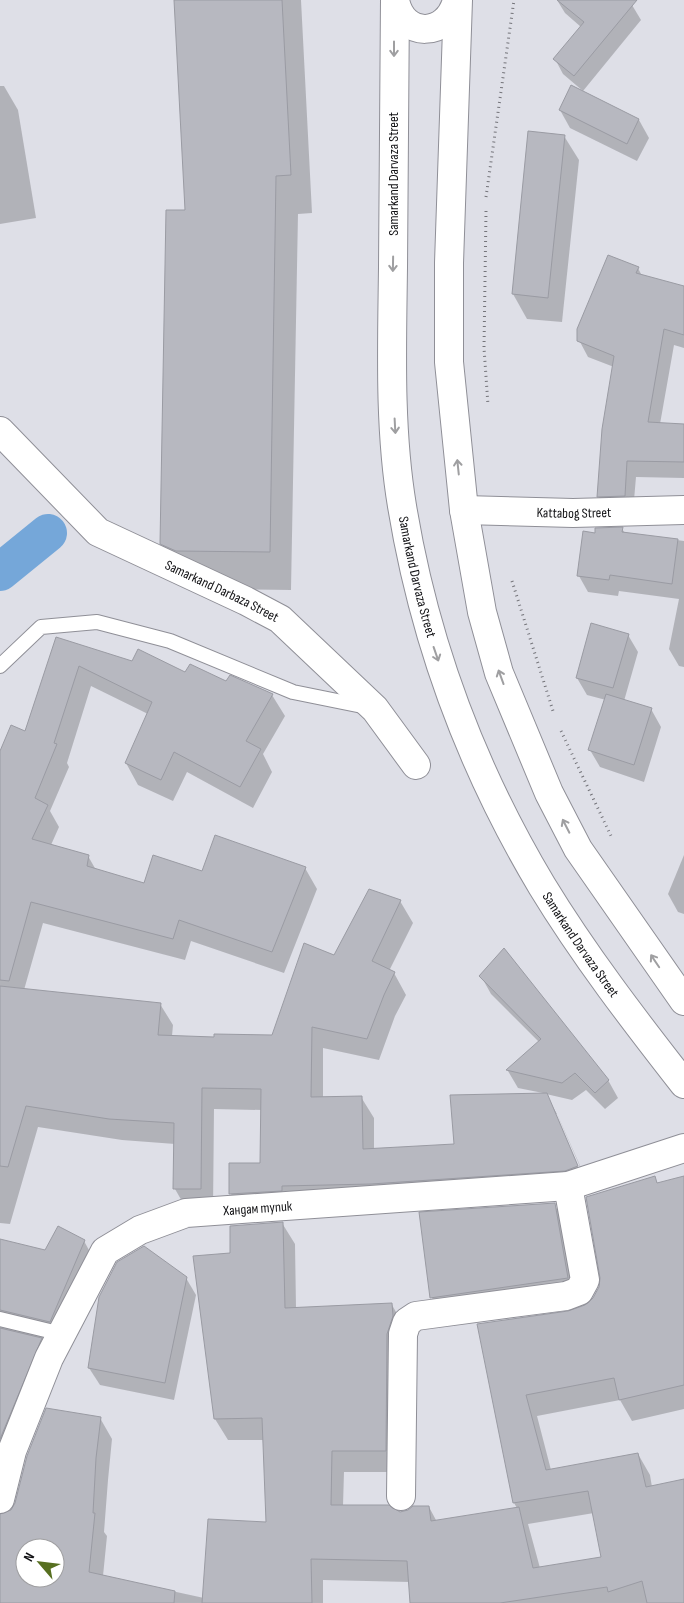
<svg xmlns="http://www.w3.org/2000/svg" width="684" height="1603" viewBox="0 0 684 1603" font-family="'Sofia Sans Condensed',sans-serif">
<rect width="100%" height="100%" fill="#dedfe7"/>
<g fill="#0003" fill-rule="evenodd">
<path d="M176 0H301L312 213 298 214 291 590 199 589 183 582 161 543 186 212Z"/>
<path d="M557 0H626L632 5 641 20 583 91 563 74 555 59 581 27 565 13Z"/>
<path d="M0 86H4L18 110 36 218 0 224Z"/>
<path d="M571 87 639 120 649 138 637 161 570 128 560 110Z"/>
<path d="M564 136 579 160 562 322 527 319 513 294Z"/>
<path d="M638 268 642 276 684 288V348L674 345 660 424 684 426V478L636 477 633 512 608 513 598 496 614 367 588 357 579 340Z"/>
<path d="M622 529 625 533 684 541V667L679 666 669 649 679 599 619 591 618 596 588 592 579 576 596 534Z"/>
<path d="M628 635 638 652 624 701 651 709 661 727 644 782 600 767 590 750 606 700 587 695 577 678Z"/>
<path d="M56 638 132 662 272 695 285 716 263 754 272 772 253 808 187 772 173 801 138 785 126 763 148 714 91 686 67 763 69 767 50 811 59 827 51 845 88 856 96 870 145 884 203 872 305 868 317 889 284 973 191 941 185 960 43 923 24 990 160 1004 173 1025 172 1036 216 1039 273 1036 335 956 370 891 400 901 413 923 389 971 394 973 406 995 395 1016 379 1060 323 1048V1098L361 1097 374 1118V1150L456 1145 543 1093 518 1088 508 1071 539 1042 491 994 481 976 608 1080 618 1098 605 1109 586 1090 572 1100 546 1094 558 1116 590 1188 243 1215 231 1194 230 1164H262V1110L214 1109 213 1210H187L175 1189V1144L122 1140 38 1127 10 1224 0 1223V754L26 733ZM554 1114H557L582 1171 580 1172Z"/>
<path d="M684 855V914L678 912 668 894Z"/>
<path d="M684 1177V1409L632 1421 620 1400 537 1416 551 1470 638 1454 650 1475 652 1487 684 1480V1603H412L410 1582 323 1580V1603H0V1515L13 1510 28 1456 100 1418 112 1439 108 1480 104 1532 107 1536 103 1576 204 1598 268 1523 264 1440H228L215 1419 231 1254 282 1223 295 1244 296 1308 392 1305 404 1326 398 1472H344L343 1506 400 1513 429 1507 437 1522 517 1508 514 1503 478 1325 568 1313 586 1306 594 1299 654 1178 658 1184ZM594 1513 603 1558 540 1568 528 1524ZM25 1548H55V1578H25Z"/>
<path d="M554 1204 567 1226 580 1300 444 1320 432 1298 421 1213Z"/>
<path d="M0 1241 45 1252 84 1241 96 1263 62 1343 40 1338 53 1360 0 1503Z"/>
<path d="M186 1278 196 1295 174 1400 100 1385 89 1368Z"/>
</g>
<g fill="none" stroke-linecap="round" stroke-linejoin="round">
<path stroke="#75a7d9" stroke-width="38" d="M0 572 48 533"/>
</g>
<g fill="#b7b8c0" stroke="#9a9ba3" fill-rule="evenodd">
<path d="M174 0H282L291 175 276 176 270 552 176 551 160 544 166 210H185Z"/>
<path d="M557 0H637L574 76 553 59 584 22Z"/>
<path d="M571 85 639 119 627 144 559 110Z"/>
<path d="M528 131 565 135 548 298 512 294Z"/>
<path d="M608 255 639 267 636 273 684 286V335L664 329 648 422 684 424V462L627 461 625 496 597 497 602 429 614 356 577 341V329Z"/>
<path d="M623 527 622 532 678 539 672 584 610 575 609 580 577 576 583 531 595 533V528Z"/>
<path d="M591 623 629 634 613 688 576 678Z"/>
<path d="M56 637 132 661 138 649 185 672 190 664 226 681 230 675 273 694 246 741 261 749 240 787 174 752 161 780 125 763 152 702 79 666 54 743 57 744 35 798 48 805 32 839 89 855 87 866 144 883 153 855 202 871 215 835 306 867 272 952 179 920 173 939 31 902 9 981 0 980V751L11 725 25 731Z"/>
<path d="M606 694 652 708 634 765 588 750Z"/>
<path d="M369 889 401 900 372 961 395 972 384 995 367 1039 312 1027 311 1097 362 1096 363 1149 454 1144 450 1095 547 1093 578 1166 565 1171 371 1184 282 1186V1191L229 1194V1163H260L261 1089 202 1088 201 1189H173L174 1123 109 1119 26 1106 8 1167 0 1166V986L161 1003 158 1035 214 1037V1034L272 1035 304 943 334 955Z"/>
<path d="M504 948 609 1080 595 1093 575 1073 562 1083 506 1070 541 1039 479 976Z"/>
<path d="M655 1176 657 1183 684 1176V1385L619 1400 614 1378 526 1395 546 1470 638 1453 646 1487 684 1479V1603H647L642 1581 608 1592 607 1587 500 1603H410L407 1561 311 1559 312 1603H202L208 1519 266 1522 262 1418 214 1419 193 1256 230 1253V1226L283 1222 285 1308 392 1303 393 1316 387 1334 386 1451H332L331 1505H389L400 1512 408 1510 413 1506H429L431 1521 519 1507 533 1568 601 1557 588 1491 513 1503 477 1324 568 1311 585 1305 593 1298 599 1287 600 1278 586 1197Z"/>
<path d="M555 1203 568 1278 430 1298 419 1212Z"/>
<path d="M58 1226 85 1240 50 1322 0 1310V1239L45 1250Z"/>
<path d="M144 1246 187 1277 165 1383 88 1368 99 1297 117 1262Z"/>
<path d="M0 1328 42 1338 0 1439Z"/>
<path d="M46 1408 101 1417 96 1458 93 1513H95L89 1572 175 1591 174 1603H0V1514L11 1510 15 1503 27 1456ZM25 1548H55V1578H25Z"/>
</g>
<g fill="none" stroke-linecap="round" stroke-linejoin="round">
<defs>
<g id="service">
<path d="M0 666 41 627 97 622 170 641 293 692 367 707"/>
<path d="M0 1319 62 1334"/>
</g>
<g id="minor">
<path id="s1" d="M0 431 98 532 246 601 280 619 375 709 416 765"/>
<path d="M401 1496 403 1334 407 1322 416 1316 566 1296 579 1291 585 1280 568 1186"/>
<path id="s2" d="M0 1499 12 1451 49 1358 105 1251 140 1230 186 1213 568 1186 684 1148"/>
</g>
<g id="tertiary">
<path id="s3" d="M464 510 573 513 684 510"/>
</g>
<g id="secondary">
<path id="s4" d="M395 0C394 89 394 178 393 268 392 346 389 428 402 506 424 640 472 769 542 886 584 955 634 1020 684 1084"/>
<path d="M395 0C402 39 448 38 457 0"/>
<path d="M458 0 449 263V362L464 510 482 612 499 673 549 793 578 849 684 1001"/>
</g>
</defs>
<use href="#service" stroke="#8f8f97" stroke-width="16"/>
<use href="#minor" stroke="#8f8f97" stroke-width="30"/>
<use href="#tertiary" stroke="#8f8f97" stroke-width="30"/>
<use href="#secondary" stroke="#8f8f97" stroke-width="30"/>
<g stroke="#74747a" stroke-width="3" stroke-dasharray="1 4" stroke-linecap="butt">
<path d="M486 197 514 0"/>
<path d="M486 211 484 348 488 405"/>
<path d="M512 581 553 711"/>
<path d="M561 731 612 838"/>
</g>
<use href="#service" stroke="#fff" stroke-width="14"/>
<use href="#minor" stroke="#fff" stroke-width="28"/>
<use href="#tertiary" stroke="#fff" stroke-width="28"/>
<use href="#secondary" stroke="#fff" stroke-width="28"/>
</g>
<defs><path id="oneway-shaft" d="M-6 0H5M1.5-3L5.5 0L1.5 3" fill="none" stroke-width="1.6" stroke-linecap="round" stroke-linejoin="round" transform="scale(1.25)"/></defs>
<g stroke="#9f9fa1">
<use href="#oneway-shaft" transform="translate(394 49) rotate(90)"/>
<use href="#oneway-shaft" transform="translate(393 264) rotate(91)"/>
<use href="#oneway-shaft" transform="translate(395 426) rotate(87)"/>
<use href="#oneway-shaft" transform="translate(458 467) rotate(-96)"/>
<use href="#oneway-shaft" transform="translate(436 654) rotate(71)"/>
<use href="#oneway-shaft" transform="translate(501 677) rotate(-110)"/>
<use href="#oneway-shaft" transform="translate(566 826) rotate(-117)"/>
<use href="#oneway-shaft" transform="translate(655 961) rotate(-124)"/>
</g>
<g text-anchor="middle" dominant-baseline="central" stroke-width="4.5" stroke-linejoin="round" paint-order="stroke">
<g font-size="14" fill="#101013" stroke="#fff">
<text transform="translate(393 174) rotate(-90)">Samarkand Darvaza Street</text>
<text stroke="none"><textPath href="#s3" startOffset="110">Kattabog Street</textPath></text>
<text stroke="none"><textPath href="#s4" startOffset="579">Samarkand Darvaza Street</textPath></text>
<text stroke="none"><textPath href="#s1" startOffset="278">Samarkand Darbaza Street</textPath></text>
<text stroke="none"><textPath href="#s4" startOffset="984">Samarkand Darvaza Street</textPath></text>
<text stroke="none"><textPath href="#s2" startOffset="432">Хандам тупик</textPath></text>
</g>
</g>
<g transform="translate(40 1563) rotate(298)"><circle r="24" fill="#ffffff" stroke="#9f9fa1"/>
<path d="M0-4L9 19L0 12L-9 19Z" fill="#576f20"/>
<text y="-8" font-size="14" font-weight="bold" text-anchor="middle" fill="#101013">N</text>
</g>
</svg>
